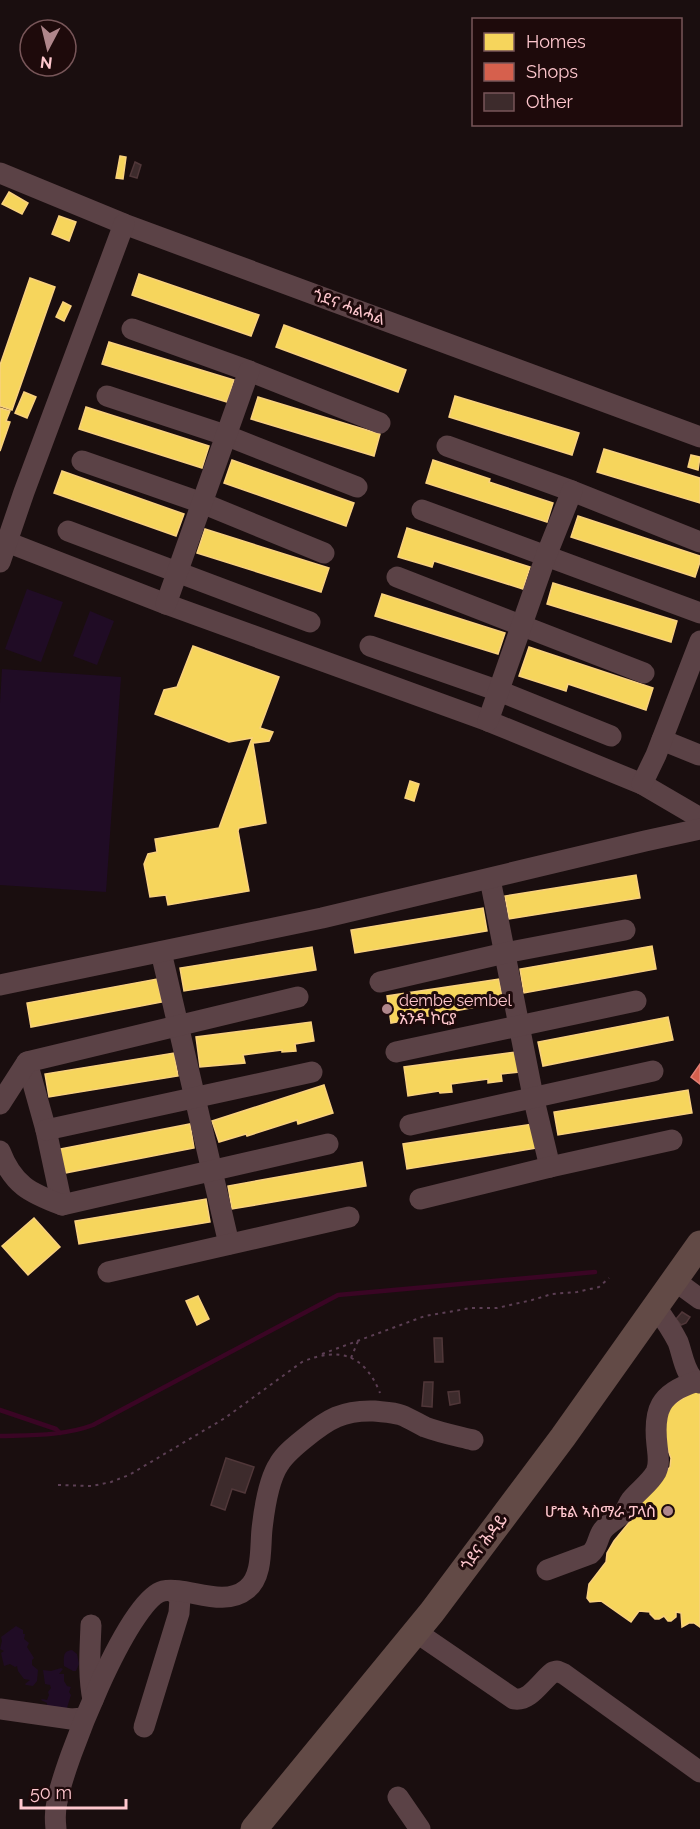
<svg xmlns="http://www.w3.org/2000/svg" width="700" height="1829" viewBox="0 0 700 1829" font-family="Raleway,'Noto Sans Ethiopic',sans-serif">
<rect width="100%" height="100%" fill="#1a0e0f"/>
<g fill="#200c25">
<path d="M27 589 63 602 41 662 5 649Z"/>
<path d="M90 611 114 621 97 665 73 656Z"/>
<path d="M2 669 121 677 106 892 0 885V703Z"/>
<path d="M16 1626 23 1630V1634H25L24 1639 29 1643 27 1647 34 1658 32 1660V1665L38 1670 37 1681 33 1686 26 1685 25 1684 30 1680 24 1679 18 1671 17 1666 15 1667 10 1664 4 1666 1 1653 4 1651 0 1649 2 1641 1 1637Z"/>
<path d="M72 1650 77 1654 79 1664 76 1671H73L64 1666C64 1658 62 1651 72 1650Z"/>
<path d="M61 1668 63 1669 59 1674H64V1681L67 1686 71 1687 69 1692 71 1695 66 1711 47 1707V1703L41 1700 42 1699 47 1700 49 1695 48 1692 51 1688 50 1685 45 1684 43 1670 51 1671Z"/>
</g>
<g fill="#f6d55c" stroke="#f9d17e" stroke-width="1.5">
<path d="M120 156 126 157 123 179 116 178Z"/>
<path d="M9 192 28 203 22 214 2 204Z"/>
<path d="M59 216 76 222 69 241 52 234Z"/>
<path d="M139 274 259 315 251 336 132 295Z"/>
<path d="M30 278 55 287 12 410 0 406V365Z"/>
<path d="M63 302 71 306 64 321 56 317Z"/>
<path d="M284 325 406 370 398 392 276 347Z"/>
<path d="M109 342 234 380 227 402 102 364Z"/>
<path d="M24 392 36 397 27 418 15 413Z"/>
<path d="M455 396 579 433 572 455 449 417Z"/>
<path d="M258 397 380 434 374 456 251 419Z"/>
<path d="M86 407 209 446 202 468 79 429Z"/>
<path d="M0 408 10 411 6 421 10 422 0 451Z"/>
<path d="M604 449 700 478V503L597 472Z"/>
<path d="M691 455 700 457 698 470 688 467Z"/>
<path d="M232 460 354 503 346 526 224 483Z"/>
<path d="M433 460 490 479 489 482 553 503 547 522 426 483Z"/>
<path d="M62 471 184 514 176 536 54 493Z"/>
<path d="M578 516 700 556V562L695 577 571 537Z"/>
<path d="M407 528 530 567 523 589 434 561 432 567 398 557Z"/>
<path d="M205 529 329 568 321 592 197 553Z"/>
<path d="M553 583 677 621 671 642 547 604Z"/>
<path d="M382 594 505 633 498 654 375 616Z"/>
<path d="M193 646 279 677 260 728 273 732 269 741 253 743 266 823 239 828 238 831 249 891 168 905 166 895 150 897 144 864 148 854 157 852 155 839 219 828 252 738 229 742 155 714 164 690 177 687Z"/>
<path d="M529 647 653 688 646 710 568 684 566 691 519 676Z"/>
<path d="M410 781 419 784 414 801 405 798Z"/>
<path d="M636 875 640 898 509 919 505 896Z"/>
<path d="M483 908 487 931 355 953 351 930Z"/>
<path d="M652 946 656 969 524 993 520 969Z"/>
<path d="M312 947 316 970 184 991 180 968Z"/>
<path d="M157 979 162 1002 31 1027 27 1003Z"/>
<path d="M499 979 503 1002 391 1023 387 996Z"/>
<path d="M668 1017 673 1040 543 1066 538 1042Z"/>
<path d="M311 1022 314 1041 295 1044 296 1051 282 1052V1050L243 1055 245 1063 200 1067 196 1037Z"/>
<path d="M516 1052 519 1072 501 1074 502 1081 488 1083V1079L451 1084 452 1092 440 1093 439 1091 408 1096 404 1067Z"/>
<path d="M174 1053 178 1076 49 1097 45 1074Z"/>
<path d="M324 1085 333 1113 298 1124 297 1120 247 1136 246 1134 219 1142 212 1121Z"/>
<path d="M688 1090 692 1113 558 1135 554 1112Z"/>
<path d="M190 1124 194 1148 65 1173 60 1149Z"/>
<path d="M533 1124 537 1148 407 1169 403 1144Z"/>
<path d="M362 1162 366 1186 232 1209 228 1186Z"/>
<path d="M206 1199 210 1222 79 1244 75 1221Z"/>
<path d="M34 1218 60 1247 28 1275 2 1246Z"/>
<path d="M198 1296 209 1319 197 1325 186 1301Z"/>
<path d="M700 1387V1627L694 1623H689L682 1627 681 1613 676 1612V1617L671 1621H668L664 1616 659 1619H655L650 1614V1612L639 1611 631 1622 601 1601 590 1602 587 1598 589 1584 606 1562 607 1553 614 1541 632 1519 639 1502 670 1467 671 1458 664 1440 666 1409Z"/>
</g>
<path fill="#d6604d" stroke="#e27f74" stroke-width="1.5" d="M700 1064V1084L691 1077Z"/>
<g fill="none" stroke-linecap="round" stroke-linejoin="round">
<g stroke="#3a0524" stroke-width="4.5">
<path d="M0 1410 56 1429 60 1433"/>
<path d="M0 1436C31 1435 64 1436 93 1425L338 1295 595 1272"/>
</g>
</g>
<g fill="#3d2b2c" stroke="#503739" stroke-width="1.5">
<path d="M135 162 141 165 137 178 130 176Z"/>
<path d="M682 1312 690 1317 686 1323 681 1325 676 1319Z"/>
<path d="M434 1338H442L443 1362H435Z"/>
<path d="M424 1382H433L432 1407 422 1406Z"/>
<path d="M459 1391 460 1403 450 1405 448 1392Z"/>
<path d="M226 1458 254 1467 245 1493 232 1489 225 1510 211 1505Z"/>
</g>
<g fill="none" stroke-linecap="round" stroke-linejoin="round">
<g stroke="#5c3f54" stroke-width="2" stroke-dasharray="3 4.5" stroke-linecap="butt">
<path d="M322 1354 425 1316 471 1308H497L532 1300 552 1294 577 1292 599 1287 609 1278"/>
<path d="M351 1358 358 1341"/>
<path d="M58 1485 92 1486 111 1482 129 1475 225 1418 302 1362C339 1346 365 1355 380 1393"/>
</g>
<g stroke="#5b4246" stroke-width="21">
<path d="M0 173 124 224 700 437"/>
<path d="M132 329 249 371 380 423"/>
<path d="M107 396 225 435 357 487"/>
<path d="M447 446 572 491 700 542"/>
<path d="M82 461 202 503 324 553"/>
<path d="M422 510 700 613"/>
<path d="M68 531 310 622"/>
<path d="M7 542 166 604 488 721 642 784 700 818"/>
<path d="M0 562 24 492 124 224"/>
<path d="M397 577 644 673"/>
<path d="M166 604 249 371"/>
<path d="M370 646 499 691 611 736"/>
<path d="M488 721 546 556 572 491"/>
<path d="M662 740 699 755"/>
<path d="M642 784 656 755 700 641"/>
<path d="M490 879 533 1096 550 1167"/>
<path d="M161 952 229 1244"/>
<path d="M380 982 505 953 625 930"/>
<path d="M0 985 322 918 645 841 700 829"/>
<path d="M396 1052 636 1001"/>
<path d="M27 1062 46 1130 62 1205"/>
<path d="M0 1104 27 1062 298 997"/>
<path d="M410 1125 653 1071"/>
<path d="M46 1130 312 1072"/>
<path d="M0 1151C13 1185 30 1193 62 1205L328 1144"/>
<path d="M420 1199 550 1167 672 1140"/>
<path d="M108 1272 349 1217"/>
<path d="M674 1280 700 1299"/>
<path d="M655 1306C663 1317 672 1330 678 1342 683 1355 685 1379 700 1383"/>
<path d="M547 1570 590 1554C598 1548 597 1538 603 1530 609 1522 618 1519 624 1512 627 1509 628 1504 631 1500 638 1491 650 1483 656 1472 660 1464 658 1455 657 1445 653 1410 660 1393 695 1382"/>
<path d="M91 1625C90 1651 88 1675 93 1700"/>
<path d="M416 1632 514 1699C530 1702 541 1681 553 1672L557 1671 564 1674 700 1772"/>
<path d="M0 1709 71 1719 84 1718"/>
<path d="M144 1727 179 1613 180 1598 173 1591"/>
<path d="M398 1797 420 1829"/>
<path d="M56 1829C55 1820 55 1810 57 1802 63 1765 128 1599 163 1591 187 1586 223 1609 247 1589 263 1576 260 1548 262 1529 264 1511 269 1479 279 1464 285 1454 295 1446 305 1438 328 1419 343 1410 374 1411 382 1412 393 1412 401 1415 409 1418 417 1423 425 1427 441 1433 457 1436 473 1440"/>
</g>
<path stroke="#624a46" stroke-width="27" d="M254 1829 432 1612 563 1437 700 1244"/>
</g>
<g fill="#af868b" stroke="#1e0a0b" stroke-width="2">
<circle cx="387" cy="1009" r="6"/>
<circle cx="668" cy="1511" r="6"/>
</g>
<g text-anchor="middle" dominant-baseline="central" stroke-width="6" stroke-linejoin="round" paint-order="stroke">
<g font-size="16" fill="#ffc7ce" stroke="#1e0a0b">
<text transform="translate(349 307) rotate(20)">ጎደና ሓልሓል</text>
<text transform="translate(484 1542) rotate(-53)">ጎደና ሕዳይ</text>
</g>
<g font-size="16" fill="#ffc7ce" stroke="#1e0a0b" text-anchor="start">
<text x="399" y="1000">dembe sembel<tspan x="399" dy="18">አንዳ ኮርያ</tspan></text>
<text x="656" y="1511" text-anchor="end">ሆቴል ኣስማራ ፓላስ</text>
</g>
</g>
<rect x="472" y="18" width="210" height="108" fill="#1e0a0b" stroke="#785659" stroke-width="1.5"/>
<rect x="484" y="33" width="30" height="18" fill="#f6d55c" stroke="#785659" stroke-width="1.5"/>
<text x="526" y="48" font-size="18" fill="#ffc7ce">Homes</text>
<rect x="484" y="63" width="30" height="18" fill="#d6604d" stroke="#785659" stroke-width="1.5"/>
<text x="526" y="78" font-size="18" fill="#ffc7ce">Shops</text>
<rect x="484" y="93" width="30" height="18" fill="#3d2b2c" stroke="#785659" stroke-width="1.5"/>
<text x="526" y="108" font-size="18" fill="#ffc7ce">Other</text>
<g transform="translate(48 48) rotate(187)"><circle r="28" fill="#1e0a0b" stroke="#785659" stroke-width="1.5"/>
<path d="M0-4.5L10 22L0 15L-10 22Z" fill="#af868b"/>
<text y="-9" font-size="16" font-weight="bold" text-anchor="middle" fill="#ffc7ce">N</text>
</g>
<path d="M21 1799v9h105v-9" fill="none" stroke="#ffc7ce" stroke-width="3"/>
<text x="30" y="1799" font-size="18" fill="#ffc7ce" stroke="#1e0a0b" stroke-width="4.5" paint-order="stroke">50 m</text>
</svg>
